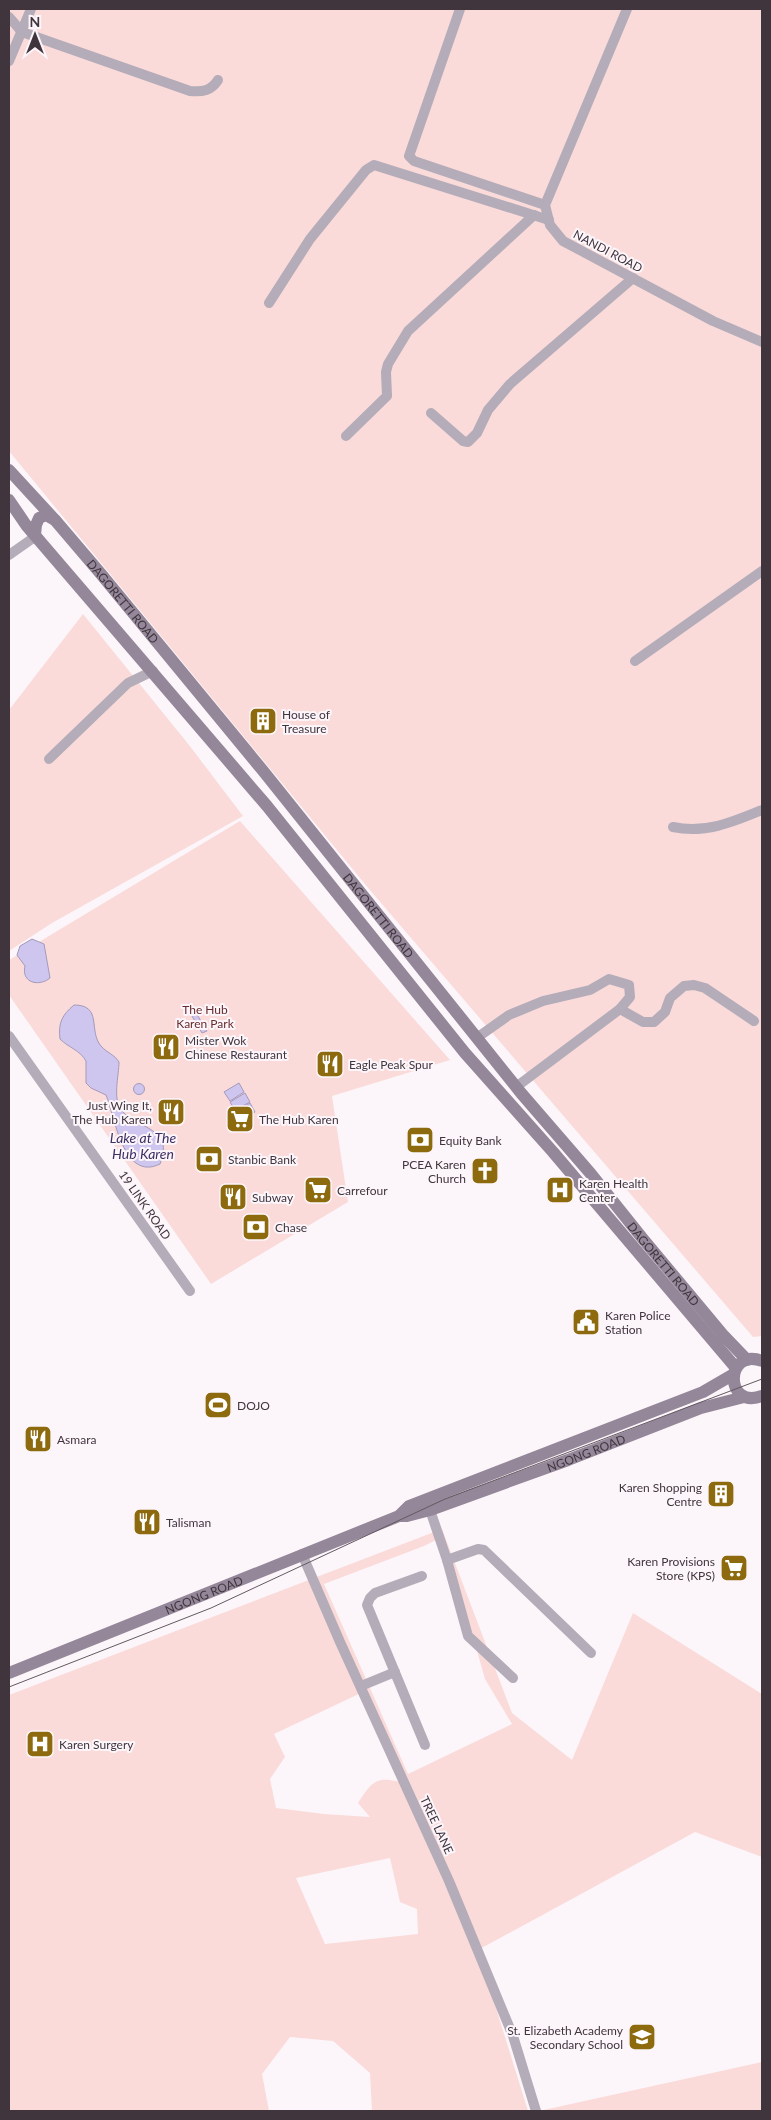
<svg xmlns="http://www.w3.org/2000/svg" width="771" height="2120" viewBox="0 0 771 2120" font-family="Lato,sans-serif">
<rect width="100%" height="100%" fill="#fcf6fa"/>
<g fill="#fadbda" fill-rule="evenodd">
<path d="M9 9H762V1336L753 1337 369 889 9 451Z"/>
<path d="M83 614 189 745 243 816 52 923 9 951V710Z"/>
<path d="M240 821 450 1060 332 1096 348 1202 211 1284 9 995V960Z"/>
<path d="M442 1529 512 1713 572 1760 633 1613 762 1694V1857L695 1832 478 1950 528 2111H372L370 2073 333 2041 290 2037 262 2074 269 2111H9V1695ZM442 1537 459 1588 485 1679 512 1724 408 1774 324 1584 424 1546ZM361 1693 408 1784C378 1776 374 1778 358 1803L370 1817 324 1814 276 1808 270 1779 285 1757 274 1734ZM390 1858 400 1902 417 1909 418 1934 325 1944 296 1878Z"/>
<path d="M762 2062V2111H539Z"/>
</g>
<g fill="#cec6ef" stroke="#a39aba">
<path d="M32 939 44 944 50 978C39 987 21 983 25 966L17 955 20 946Z"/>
<path d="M190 1003 207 1031 202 1033 186 1006Z"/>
<path d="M74 1005C103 1005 88 1031 101 1046 107 1053 114 1054 119 1062 119 1075 112 1100 122 1111 138 1129 175 1128 160 1164 123 1182 115 1117 106 1095L91 1088 86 1083V1061C80 1050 69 1048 60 1039 58 1023 62 1015 74 1005Z"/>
<path d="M239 1083 244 1092 230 1101 224 1092Z"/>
<circle cx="139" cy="1089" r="5.5"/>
<path d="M245 1093 250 1102 235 1110 230 1102Z"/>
<path d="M250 1103 255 1112 241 1120 236 1112Z"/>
</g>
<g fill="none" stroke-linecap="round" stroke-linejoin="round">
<g stroke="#b4acb8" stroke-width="10">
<path d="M460 9 409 156 414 161 545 205"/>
<path d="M627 9 545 205 550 225 563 241 713 321 762 342"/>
<path d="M9 17 22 32 190 91C203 92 211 91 218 80"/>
<path d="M9 61 31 9"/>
<path d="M269 303 310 239 366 170 374 165 549 220"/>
<path d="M431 413 463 441 468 442 477 433 488 410 510 384 633 278"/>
<path d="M346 436 387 396 386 372 388 364 408 331 534 215"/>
<path d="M9 555 36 536"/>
<path d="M635 661 762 571"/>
<path d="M49 759 128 683 153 671"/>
<path d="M673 827C705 834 733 822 762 810"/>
<path d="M620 1009 643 1022H654L665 1012 670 998 684 986 694 985 705 988 754 1021"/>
<path d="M9 1036 190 1291"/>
<path d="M478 1037 509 1015 543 1001 590 990 609 979 629 985 630 997 620 1009 516 1087"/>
<path d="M430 1510 447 1560 468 1636 513 1678"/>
<path d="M302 1554 340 1642 449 1881 513 2036 536 2111"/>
<path d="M447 1560 478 1549 484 1550 591 1653"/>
<path d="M422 1576 375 1593 370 1598 367 1605 425 1745"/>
<path d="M361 1686 395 1672"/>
</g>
<g stroke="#948799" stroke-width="12">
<path id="s1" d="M9 470 55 520 101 574 264 772 521 1093 591 1174 643 1239 724 1336 747 1360"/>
<path d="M9 500 26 525 267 806 465 1053 553 1152 736 1368"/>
<path d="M35 535 36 525 39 518 46 515 55 520"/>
<path d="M762 1361C725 1347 724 1410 762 1396"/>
<path id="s2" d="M399 1516H407L430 1510 568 1460 701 1408 744 1397"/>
<path id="s3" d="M9 1673 399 1516 409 1506 703 1392 734 1374"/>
</g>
<path stroke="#645961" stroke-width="1" d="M9 1687 211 1608 445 1499 762 1379"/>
</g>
<defs>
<symbol id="building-square" viewBox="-11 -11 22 22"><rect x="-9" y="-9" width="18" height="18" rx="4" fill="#8d6a0d" stroke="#fcf6fa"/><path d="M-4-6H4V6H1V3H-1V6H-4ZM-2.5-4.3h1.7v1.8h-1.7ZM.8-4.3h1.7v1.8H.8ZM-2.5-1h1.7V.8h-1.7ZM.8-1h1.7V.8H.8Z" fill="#fff"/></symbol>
<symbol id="restaurant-square" viewBox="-11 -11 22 22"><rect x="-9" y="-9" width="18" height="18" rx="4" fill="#8d6a0d" stroke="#fcf6fa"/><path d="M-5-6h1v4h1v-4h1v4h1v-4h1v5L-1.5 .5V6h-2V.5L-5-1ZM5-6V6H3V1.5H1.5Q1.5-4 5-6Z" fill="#fff"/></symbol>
<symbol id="supermarket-square" viewBox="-11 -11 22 22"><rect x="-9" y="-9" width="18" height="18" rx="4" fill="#8d6a0d" stroke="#fcf6fa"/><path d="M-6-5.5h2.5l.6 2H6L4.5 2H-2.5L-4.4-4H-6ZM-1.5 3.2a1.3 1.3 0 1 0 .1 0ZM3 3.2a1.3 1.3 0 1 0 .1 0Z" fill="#fff"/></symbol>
<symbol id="bank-square" viewBox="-11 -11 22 22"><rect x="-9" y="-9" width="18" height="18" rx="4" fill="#8d6a0d" stroke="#fcf6fa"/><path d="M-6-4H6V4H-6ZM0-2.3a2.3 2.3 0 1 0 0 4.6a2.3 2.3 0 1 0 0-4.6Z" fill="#fff"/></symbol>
<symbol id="church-square" viewBox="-11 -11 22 22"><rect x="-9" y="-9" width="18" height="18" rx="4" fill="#8d6a0d" stroke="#fcf6fa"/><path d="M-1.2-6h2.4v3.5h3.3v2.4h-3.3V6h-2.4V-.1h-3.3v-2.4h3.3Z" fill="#fff"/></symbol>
<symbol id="hospital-square" viewBox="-11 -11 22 22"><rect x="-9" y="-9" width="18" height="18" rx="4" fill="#8d6a0d" stroke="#fcf6fa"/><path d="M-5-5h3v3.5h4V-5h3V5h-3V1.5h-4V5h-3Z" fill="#fff"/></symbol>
<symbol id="civic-square" viewBox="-11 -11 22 22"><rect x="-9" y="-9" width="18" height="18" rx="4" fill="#8d6a0d" stroke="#fcf6fa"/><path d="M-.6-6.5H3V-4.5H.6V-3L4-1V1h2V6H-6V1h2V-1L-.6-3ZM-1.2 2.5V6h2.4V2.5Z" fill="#fff"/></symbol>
<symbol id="stadium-square" viewBox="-11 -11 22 22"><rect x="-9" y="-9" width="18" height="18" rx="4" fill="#8d6a0d" stroke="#fcf6fa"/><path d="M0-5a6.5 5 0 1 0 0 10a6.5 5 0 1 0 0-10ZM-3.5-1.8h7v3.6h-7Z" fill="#fff"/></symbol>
<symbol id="school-square" viewBox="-11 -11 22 22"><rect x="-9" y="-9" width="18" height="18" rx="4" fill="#8d6a0d" stroke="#fcf6fa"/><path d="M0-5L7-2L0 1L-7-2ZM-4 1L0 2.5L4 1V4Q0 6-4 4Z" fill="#fff"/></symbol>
</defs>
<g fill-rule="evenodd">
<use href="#building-square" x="247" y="705" width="32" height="32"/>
<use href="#restaurant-square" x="150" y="1031" width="32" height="32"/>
<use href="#restaurant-square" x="314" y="1048" width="32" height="32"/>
<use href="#restaurant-square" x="155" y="1096" width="32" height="32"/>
<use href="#supermarket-square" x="224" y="1103" width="32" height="32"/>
<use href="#bank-square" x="404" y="1124" width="32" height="32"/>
<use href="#bank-square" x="193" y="1143" width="32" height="32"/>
<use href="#church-square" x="469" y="1155" width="32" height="32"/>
<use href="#supermarket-square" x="302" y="1174" width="32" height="32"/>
<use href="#hospital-square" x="544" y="1174" width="32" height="32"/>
<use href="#restaurant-square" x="217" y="1181" width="32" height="32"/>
<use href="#bank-square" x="240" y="1211" width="32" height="32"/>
<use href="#civic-square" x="570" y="1306" width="32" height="32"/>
<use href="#stadium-square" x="202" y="1389" width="32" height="32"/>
<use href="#restaurant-square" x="22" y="1423" width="32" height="32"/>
<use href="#building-square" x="705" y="1478" width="32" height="32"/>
<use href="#restaurant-square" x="131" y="1506" width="32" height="32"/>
<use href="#supermarket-square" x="718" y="1552" width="32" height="32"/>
<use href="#hospital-square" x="24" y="1728" width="32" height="32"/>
<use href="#school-square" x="626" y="2021" width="32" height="32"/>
</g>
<g text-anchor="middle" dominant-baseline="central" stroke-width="4" stroke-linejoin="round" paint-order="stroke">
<g font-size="12" fill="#40343d" stroke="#fcf6fa">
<text transform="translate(608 251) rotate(28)">NANDI ROAD</text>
<text stroke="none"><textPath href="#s1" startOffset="174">DAGORETTI ROAD</textPath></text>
<text stroke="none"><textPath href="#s1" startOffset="579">DAGORETTI ROAD</textPath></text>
<text transform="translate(145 1205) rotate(55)">19 LINK ROAD</text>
<text stroke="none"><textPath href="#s1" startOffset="1029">DAGORETTI ROAD</textPath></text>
<text stroke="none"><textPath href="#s2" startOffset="198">NGONG ROAD</textPath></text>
<text stroke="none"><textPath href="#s3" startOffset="210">NGONG ROAD</textPath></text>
<text transform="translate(437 1825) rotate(65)">TREE LANE</text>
</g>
<g font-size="12" fill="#40343d" stroke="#fcf6fa" text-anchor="start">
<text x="282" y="714">House of<tspan x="282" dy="14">Treasure</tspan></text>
<text x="185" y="1040">Mister Wok<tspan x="185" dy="14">Chinese Restaurant</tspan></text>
<text x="349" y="1064">Eagle Peak Spur</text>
<text x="152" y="1105" text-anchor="end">Just Wing It,<tspan x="152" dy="14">The Hub Karen</tspan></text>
<text x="259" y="1119">The Hub Karen</text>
<text x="439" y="1140">Equity Bank</text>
<text x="228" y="1159">Stanbic Bank</text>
<text x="466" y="1164" text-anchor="end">PCEA Karen<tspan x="466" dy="14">Church</tspan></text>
<text x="579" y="1183">Karen Health<tspan x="579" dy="14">Center</tspan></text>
<text x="337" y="1190">Carrefour</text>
<text x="252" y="1197">Subway</text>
<text x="275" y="1227">Chase</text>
<text x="605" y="1315">Karen Police<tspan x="605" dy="14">Station</tspan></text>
<text x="237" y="1405">DOJO</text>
<text x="57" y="1439">Asmara</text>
<text x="702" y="1487" text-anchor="end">Karen Shopping<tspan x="702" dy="14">Centre</tspan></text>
<text x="166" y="1522">Talisman</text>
<text x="715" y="1561" text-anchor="end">Karen Provisions<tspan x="715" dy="14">Store (KPS)</tspan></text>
<text x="59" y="1744">Karen Surgery</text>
<text x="623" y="2030" text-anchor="end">St. Elizabeth Academy<tspan x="623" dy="14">Secondary School</tspan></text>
</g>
<g font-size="12" fill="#682b2d" stroke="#fcf6fa">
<text x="205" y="1009">The Hub<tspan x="205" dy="14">Karen Park</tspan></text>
</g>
<g font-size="14" font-style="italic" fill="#3e3064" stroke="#fcf6fa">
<text x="143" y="1137">Lake at The<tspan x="143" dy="16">Hub Karen</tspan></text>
</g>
</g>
<rect width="771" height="2120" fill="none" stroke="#40343d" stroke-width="20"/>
<g transform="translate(35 35)" stroke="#fcf6fa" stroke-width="4" paint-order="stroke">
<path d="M0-4L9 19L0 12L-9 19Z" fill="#40343d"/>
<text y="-8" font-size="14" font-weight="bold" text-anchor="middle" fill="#40343d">N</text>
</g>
</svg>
